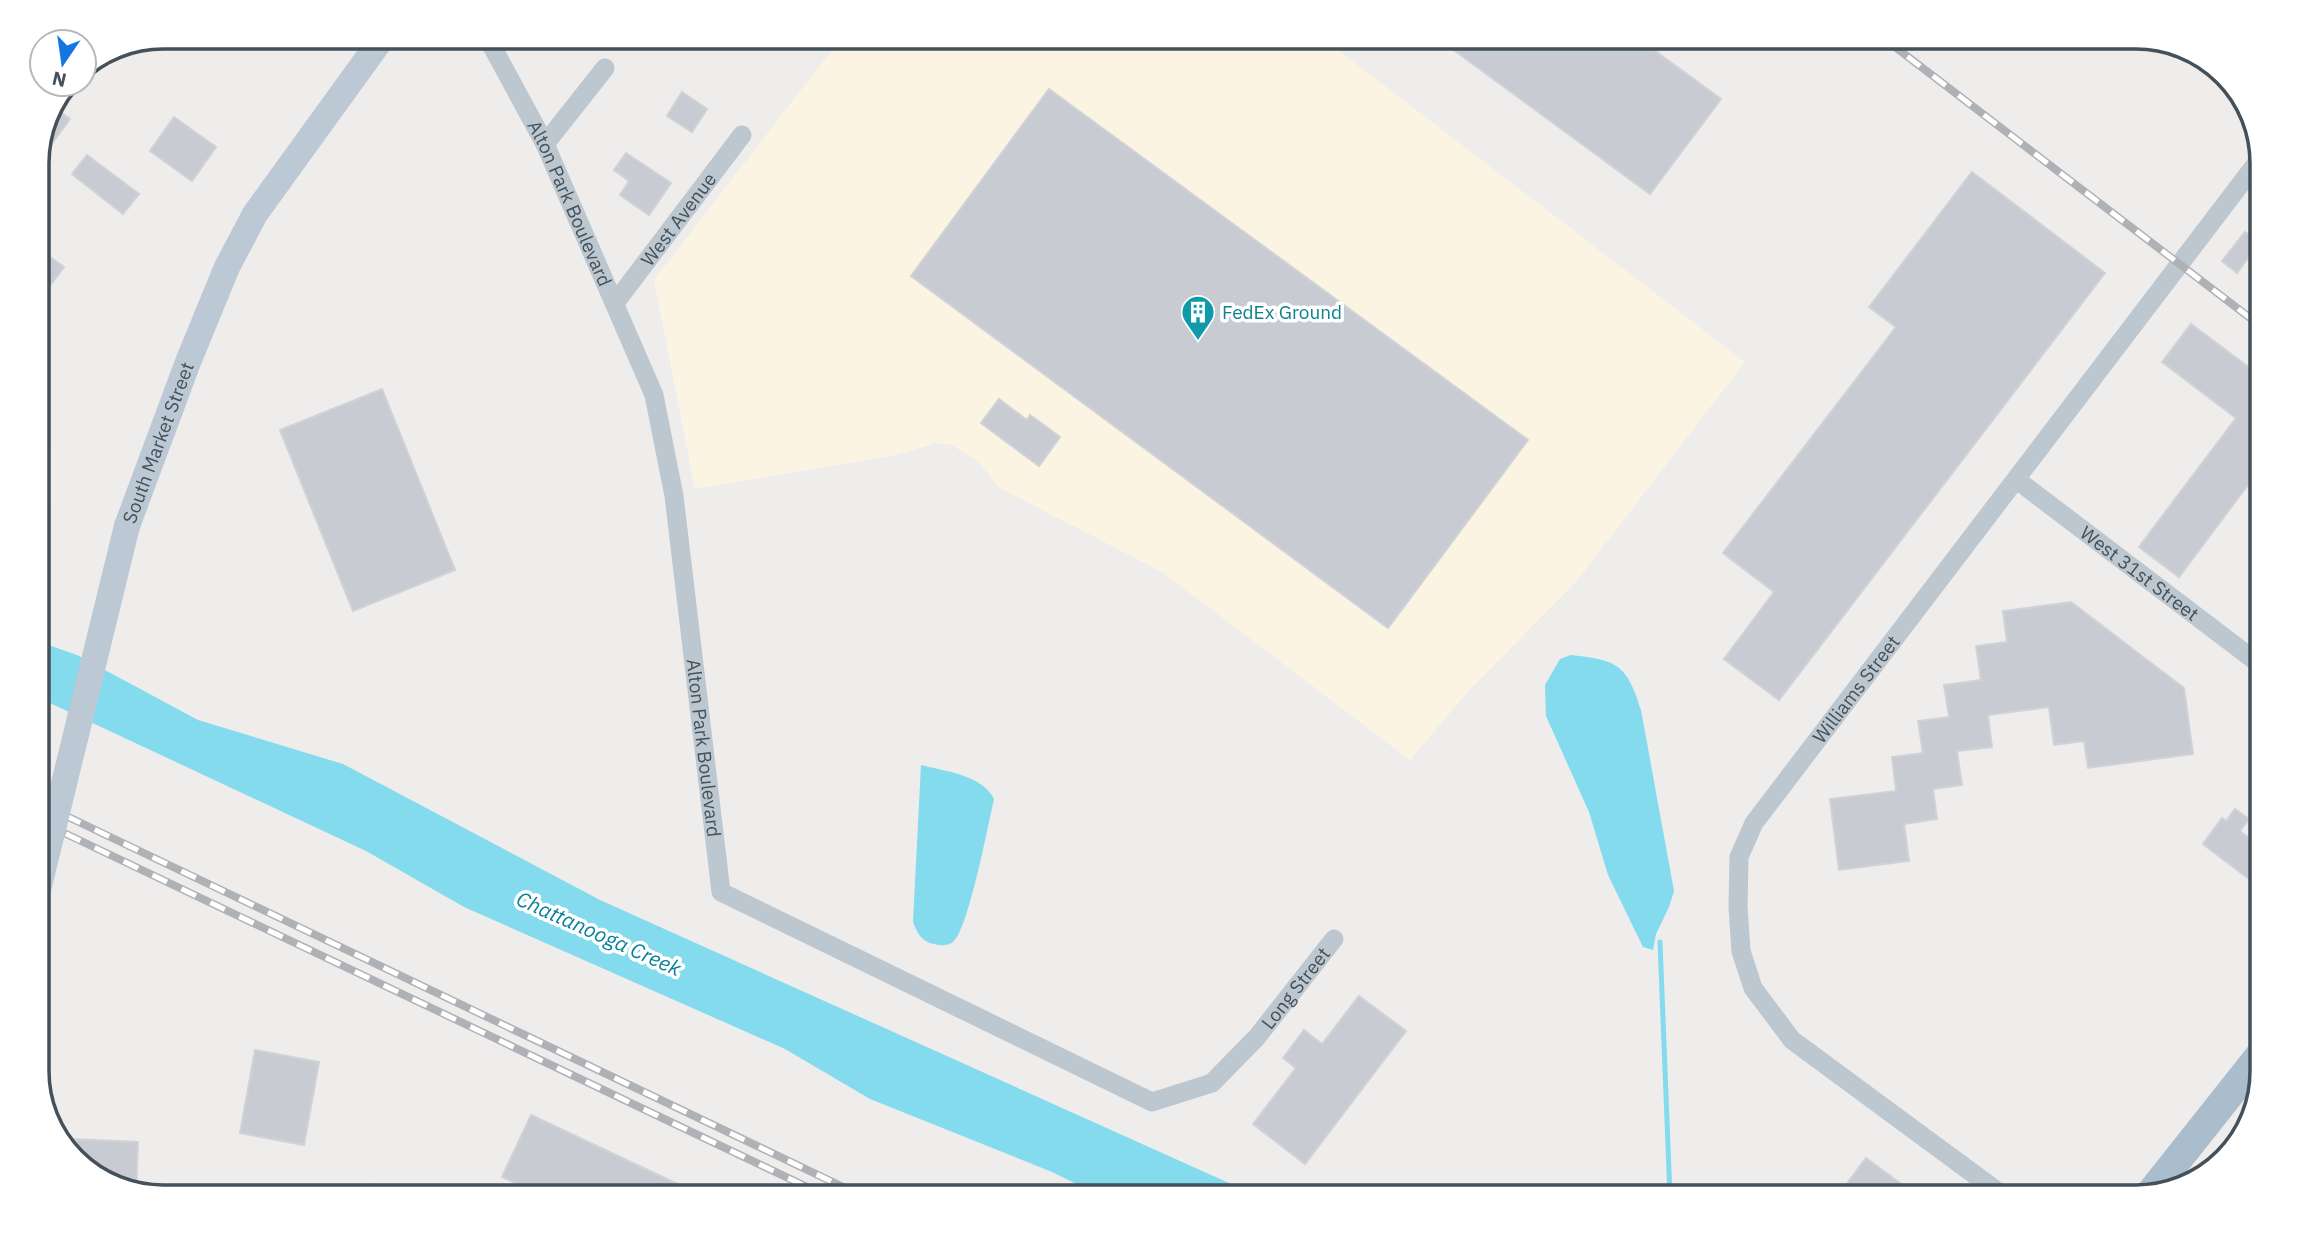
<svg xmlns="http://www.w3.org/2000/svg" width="2299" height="1234" viewBox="0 0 2299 1234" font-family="'IBM Plex Sans',sans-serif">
<rect width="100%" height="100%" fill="#efecec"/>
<path fill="#fcf4e3" d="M842 37H1321L1745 362 1576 582 1471 688 1410 760 1162 572 998 487 980 463 952 445 936 443 896 455 695 489 654 280Z"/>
<g fill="#83dbed">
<path d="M37 641 77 655 198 720 343 764 600 900 1260 1197H1103L1052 1172 870 1099 785 1049 464 907 366 851 37 697Z"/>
<path d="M1571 655C1618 660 1627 665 1641 710L1674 891 1669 907 1656 934 1653 950 1643 947 1608 875 1589 812 1546 716 1545 685 1560 659Z"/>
<path d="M921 765C944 771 983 775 994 799 988 825 969 926 954 941 949 946 941 946 934 944 922 942 917 933 913 922Z"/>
</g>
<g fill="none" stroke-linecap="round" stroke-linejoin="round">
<path stroke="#83dbed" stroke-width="5" d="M1660 942 1670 1197"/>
</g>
<g fill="#c8cbd1" stroke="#d0d2d8" stroke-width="2">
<path d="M1436 37H1636L1721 99 1650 194Z"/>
<path d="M1049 89 1528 440 1388 628 911 276Z"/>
<path d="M682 92 707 109 692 132 667 116Z"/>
<path d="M57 110 70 119 45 153 39 150Z"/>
<path d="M174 117 216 147 192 181 150 151Z"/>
<path d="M626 153 671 183 649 215 620 195 629 181 614 170Z"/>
<path d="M87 155 139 194 123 214 72 174Z"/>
<path d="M1972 172 2105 273 1779 700 1724 659 1774 592 1723 553 1896 327 1869 307Z"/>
<path d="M2245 232 2259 243 2237 273 2222 261Z"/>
<path d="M37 248 64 267 37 303Z"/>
<path d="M2191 324 2262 377V466L2179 577 2139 547 2236 418 2162 362Z"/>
<path d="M382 389 455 570 353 611 280 430Z"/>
<path d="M999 399 1027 420 1030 415 1060 437 1039 466 981 423Z"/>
<path d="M2071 602 2184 688 2193 754 2088 768 2084 741 2054 745 2049 707 1988 715 1992 747 1957 751 1962 785 1933 789 1937 819 1904 824 1909 861 1839 870 1830 799 1896 791 1892 757 1923 753 1918 721 1949 717 1944 685 1981 680 1976 646 2007 642 2003 611Z"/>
<path d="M2235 809 2249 819 2240 831 2262 848V889L2203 844 2222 818 2226 821Z"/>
<path d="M1359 996 1406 1031 1305 1164 1253 1124 1296 1068 1283 1058 1304 1030 1322 1044Z"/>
<path d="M255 1050 319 1062 304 1145 240 1133Z"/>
<path d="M531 1115 705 1197H517L523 1186 502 1177Z"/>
<path d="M71 1139 138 1142 136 1191 107 1184 70 1152Z"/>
<path d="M1866 1158 1919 1197H1837Z"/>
</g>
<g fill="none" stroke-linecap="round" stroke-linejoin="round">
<g stroke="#bcc7cf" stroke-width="19">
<path id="s1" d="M487 37 545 144 654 395 674 496 721 892 1152 1102 1212 1083 1257 1037 1334 939"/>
<path d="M545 144 605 68"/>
<path id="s2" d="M615 303 742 135"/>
<path id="s3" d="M2017 480 2262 666"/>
<path d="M342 1197 375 1193 384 1197"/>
<path id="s4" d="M2005 1197 1792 1040 1753 988 1741 951 1738 907 1739 857 1754 823 2262 156"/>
</g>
<path stroke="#bcc8d4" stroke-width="26" id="s5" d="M127 526 188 362 227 267 255 214 383 37"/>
<path stroke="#aabdcc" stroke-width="30" d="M2151 1193 2262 1053"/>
<defs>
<g id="rail">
<path d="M1882 37 2262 327"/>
<path d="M37 802 864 1197"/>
<path d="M37 820 828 1197"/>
</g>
</defs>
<use href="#rail" stroke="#aeb2b7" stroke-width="8"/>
<use href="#rail" stroke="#fff" stroke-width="5" stroke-dasharray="16" stroke-linecap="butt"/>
<path stroke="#bcc8d4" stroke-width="26" d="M37 894 127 526"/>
</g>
<defs>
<symbol id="building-pin" viewBox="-11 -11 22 30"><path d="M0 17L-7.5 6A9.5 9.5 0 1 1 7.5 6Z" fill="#0f9aa8" stroke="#fff"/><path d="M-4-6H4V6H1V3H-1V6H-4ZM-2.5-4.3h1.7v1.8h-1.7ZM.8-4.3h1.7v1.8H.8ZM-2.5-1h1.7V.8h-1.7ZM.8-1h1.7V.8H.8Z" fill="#fff"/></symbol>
</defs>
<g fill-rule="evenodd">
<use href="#building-pin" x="1179" y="293" width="38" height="52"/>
</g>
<g text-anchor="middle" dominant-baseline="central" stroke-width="7" stroke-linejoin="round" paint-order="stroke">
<g font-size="19" fill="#44505a" stroke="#fff">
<text stroke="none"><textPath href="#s1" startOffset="186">Alton Park Boulevard</textPath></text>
<text stroke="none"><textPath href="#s2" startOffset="105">West Avenue</textPath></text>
<text stroke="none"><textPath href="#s5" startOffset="89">South Market Street</textPath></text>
<text stroke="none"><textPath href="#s3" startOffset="154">West 31st Street</textPath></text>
<text stroke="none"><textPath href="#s4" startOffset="668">Williams Street</textPath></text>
<text stroke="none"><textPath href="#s1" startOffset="752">Alton Park Boulevard</textPath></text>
<text stroke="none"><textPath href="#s1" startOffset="1566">Long Street</textPath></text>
</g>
<g font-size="19" fill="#0d838f" stroke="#fff" text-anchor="start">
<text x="1222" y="312">FedEx Ground</text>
</g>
<g font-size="21" font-style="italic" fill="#0a8199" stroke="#fff">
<text transform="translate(599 933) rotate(24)">Chattanooga Creek</text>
</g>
</g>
<path d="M0 0H2299V1234H0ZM163 49H2136A114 114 0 0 1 2250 163V1071A114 114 0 0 1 2136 1185H163A114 114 0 0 1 49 1071V163A114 114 0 0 1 163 49Z" fill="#fff" fill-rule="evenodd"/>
<path fill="none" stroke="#44505a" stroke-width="3.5" d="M163 49H2136A114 114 0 0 1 2250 163V1071A114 114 0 0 1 2136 1185H163A114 114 0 0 1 49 1071V163A114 114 0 0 1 163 49Z"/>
<g transform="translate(63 63) rotate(193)"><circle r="33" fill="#ffffff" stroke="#b4b9bd" stroke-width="2"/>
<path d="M0-5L12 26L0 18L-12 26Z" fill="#1476e0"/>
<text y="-10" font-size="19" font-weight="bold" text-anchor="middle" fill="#44505a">N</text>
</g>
</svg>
